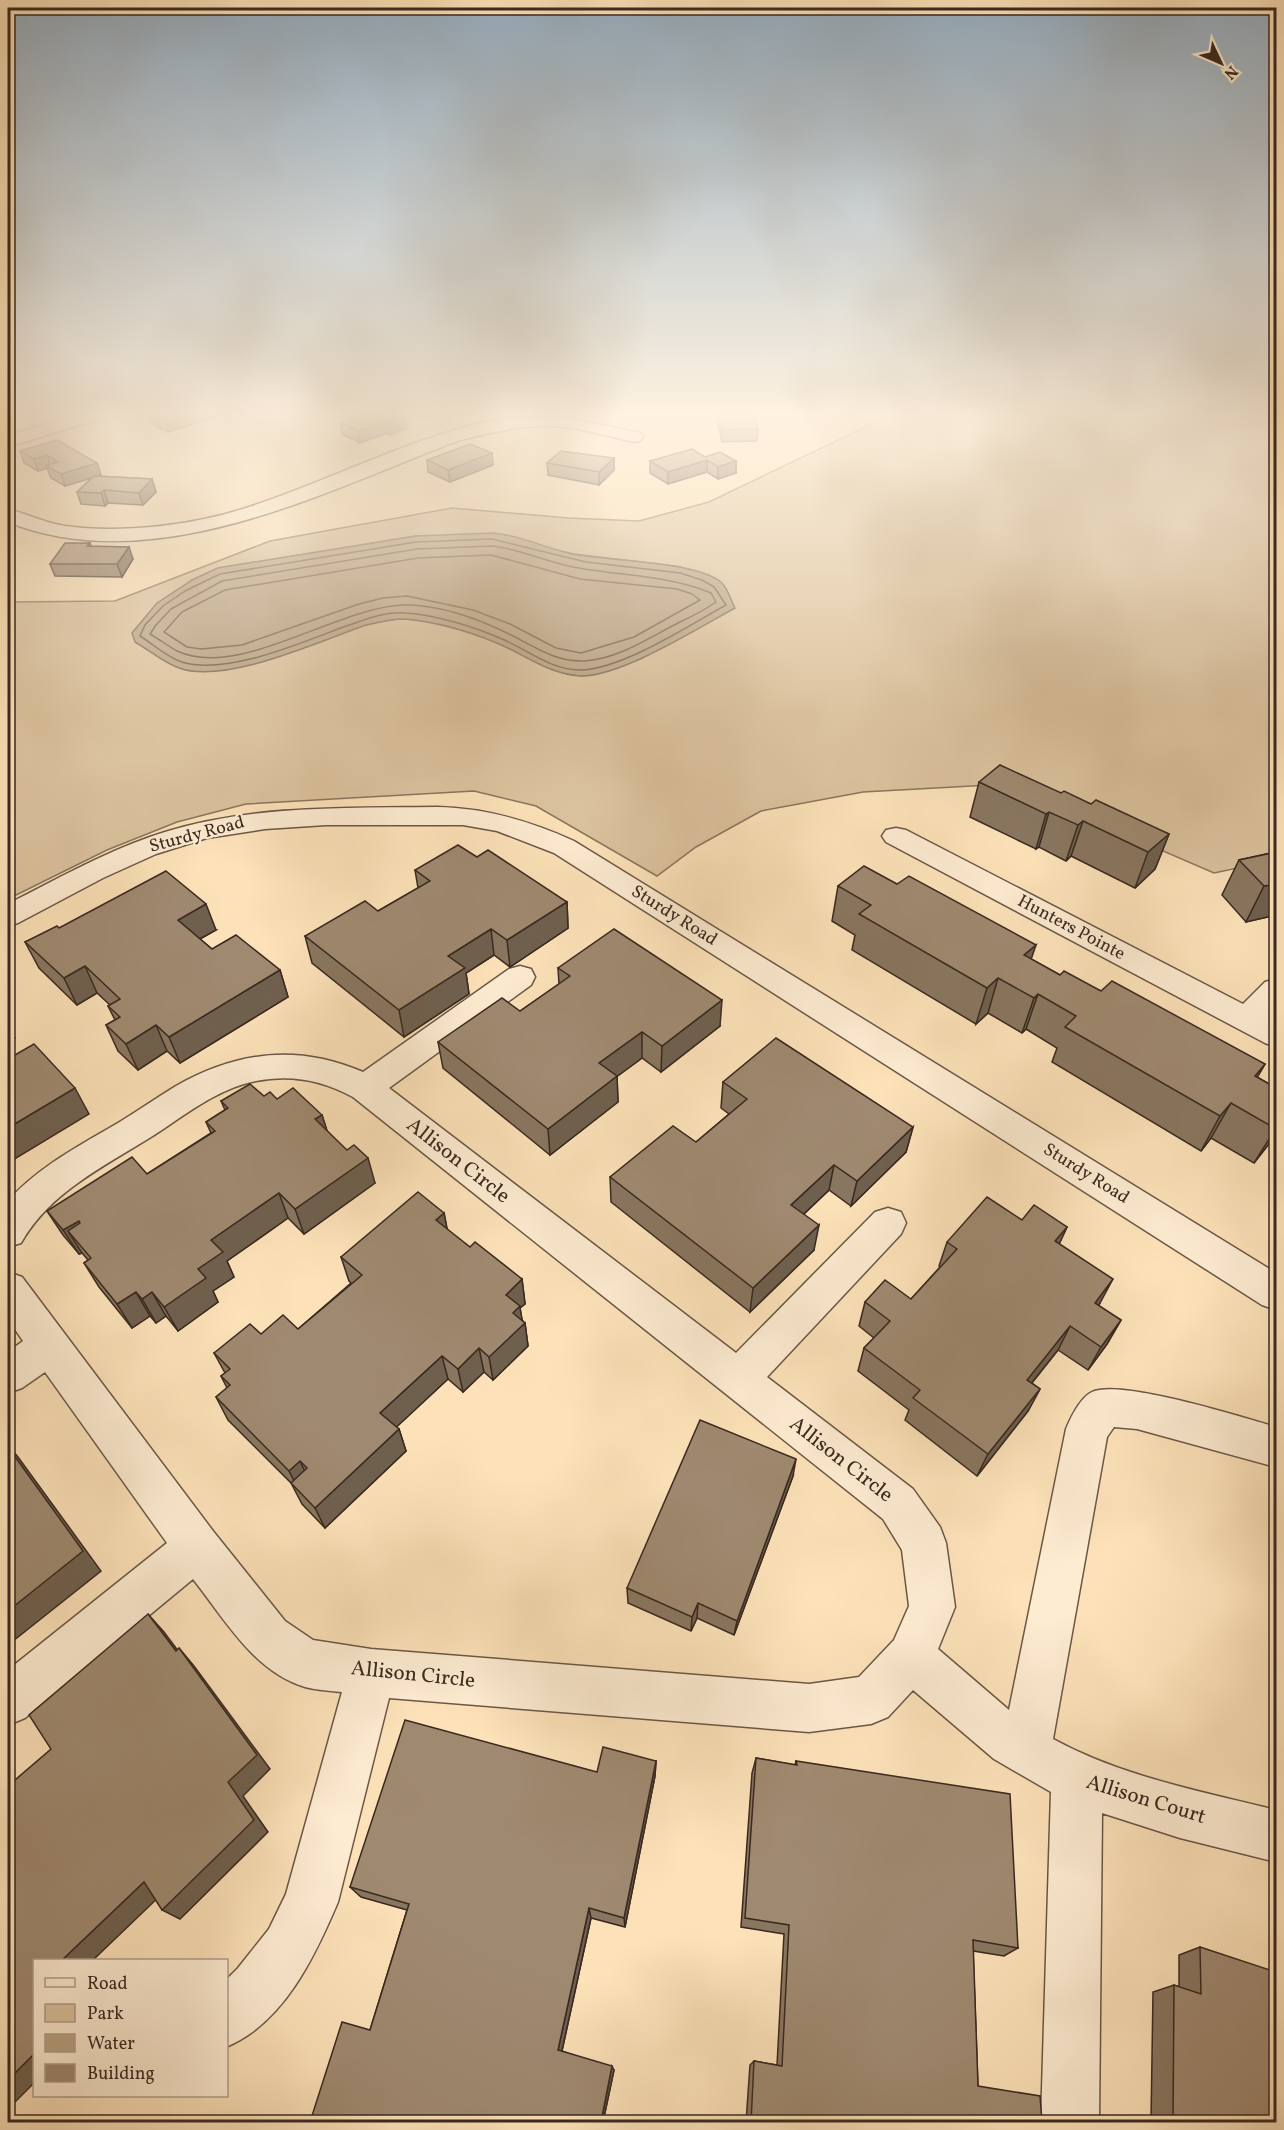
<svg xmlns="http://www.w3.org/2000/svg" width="1284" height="2130" viewBox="0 0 1284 2130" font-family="Vollkorn,serif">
<rect width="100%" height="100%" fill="#fde2b9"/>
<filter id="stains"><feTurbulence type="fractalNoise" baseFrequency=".00333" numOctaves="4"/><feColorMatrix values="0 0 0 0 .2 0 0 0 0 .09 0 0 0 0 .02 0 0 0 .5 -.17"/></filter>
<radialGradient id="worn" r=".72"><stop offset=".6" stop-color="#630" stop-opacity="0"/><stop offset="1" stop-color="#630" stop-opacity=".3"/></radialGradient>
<path fill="#dcc39f" stroke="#8a7660" stroke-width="1.5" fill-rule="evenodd" d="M890 415H1276V860L1214 873 1008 784 863 792 761 811 696 847 657 876 536 806 474 791 246 804 177 822 107 850 8 899V602L115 601 270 541 452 508 568 518 639 521 709 502ZM416 536 543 547 574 554 681 567 643 658 601 672 581 676C525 654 467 625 406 619 393 618 379 622 366 625L192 580 218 568Z"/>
<path fill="#baa385" stroke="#86725d" stroke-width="1.5" d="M492 533C520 535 545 548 572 554 607 561 698 561 722 583 728 589 731 601 735 608 698 628 621 677 580 676 549 674 527 656 499 644 471 632 438 622 406 619 393 618 379 622 366 625 320 641 225 685 179 668 164 663 149 650 135 642L132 633 157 603 192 580 218 568 416 536Z"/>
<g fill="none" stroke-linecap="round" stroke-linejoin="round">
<g stroke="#7a6652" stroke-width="1.5">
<path d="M492 539 586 562 680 573 702 580 714 587 726 605C688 626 624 668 582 670 552 671 528 650 502 639 475 627 436 615 406 613 386 611 367 619 349 625 304 641 229 676 182 662 168 658 153 644 140 636L145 625 163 606 185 591 220 574 416 542Z"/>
<path d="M492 546C520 549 546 562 573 567 620 576 667 575 711 593L716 602C705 610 693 616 680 622 650 637 619 659 584 661 554 662 534 646 509 634 479 619 438 604 404 605 336 607 240 680 177 651 168 646 159 639 150 634L156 625 171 609 222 581 417 549Z"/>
<path d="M491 555 580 579 677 589 692 594 700 600 634 637 581 653 556 648 510 624 473 610 407 596 383 598 359 604 242 645 201 649 187 647 164 632 182 612 225 590 418 558Z"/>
</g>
<defs>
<g id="minor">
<path d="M74 415H101L99 419 8 447V436Z"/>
<path d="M535 417H564L640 433 643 437 640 441 634 442C611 437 588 430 565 427 529 423 491 432 457 441 322 493 153 580 8 522V509C27 514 45 523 65 526 121 534 196 525 249 507 328 481 404 441 485 422 501 419 519 419 535 417Z"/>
<path d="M437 807C486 808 530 821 574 841L1276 1273V1310L1262 1305 554 853 497 831 463 825H326L265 829 207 838 156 854 103 878 18 923 8 926V904C59 878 110 849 165 832 253 805 346 808 437 807Z"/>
<path d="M896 828 906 830 1243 1004 1265 982 1276 979V1009L1269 1017 1276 1021V1047L1265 1043 886 842 882 836 886 830Z"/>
<path d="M520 966 531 969 535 977 531 985 389 1088 736 1353 875 1212 888 1208 901 1212 906 1223 901 1234 767 1377 913 1489 940 1527 946 1543 955 1607 938 1649 1009 1710 1066 1429C1071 1417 1080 1398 1092 1392 1121 1379 1241 1417 1276 1427V1467L1137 1429 1114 1427 1107 1437 1053 1739C1123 1777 1200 1791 1276 1810V1862L1180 1838 1102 1813 1099 2122H1041L1051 1792 994 1759 913 1690 888 1717 871 1724 809 1732 389 1698 338 1902C315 1956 284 2023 226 2047V1980L238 1968 269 1929 286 1894 342 1692C330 1691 317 1690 305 1687 254 1672 224 1618 193 1579L25 1718 8 1725V1670L167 1543 45 1372 22 1388 8 1393V1352L23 1341 8 1319V1272L22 1277 213 1531 285 1621 313 1640 371 1649 809 1684 859 1677 894 1640 909 1606 902 1550 883 1519 353 1097C322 1080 291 1074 256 1081 216 1089 184 1116 151 1137 103 1167 50 1192 21 1243L8 1247V1201C38 1167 79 1146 118 1123 138 1111 156 1098 176 1086 238 1051 298 1044 363 1072L509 969Z"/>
</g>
</defs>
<use href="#minor" stroke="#6a5746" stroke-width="3"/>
<use href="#minor" fill="#feecd2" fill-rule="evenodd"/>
</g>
<g fill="#897660" stroke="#392920" stroke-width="1.5">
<path d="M149 415H221L168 432 150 422Z"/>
<path d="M361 415 407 428 390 435 387 433 360 443 342 434 340 423Z"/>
<path d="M415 415H440L423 420Z"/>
<path d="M718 415H754L758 429 757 441 722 442 717 420Z"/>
<path d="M20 451 97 463 101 475 96 476 152 479 156 492 143 505 108 503 105 506 81 504 77 492 92 478 65 486 51 478 47 468 38 471 24 463Z"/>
<path d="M705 457 736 461V473L718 479 707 472 668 484 650 473V461Z"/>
<path d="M614 458V470L599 485 548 475 547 463Z"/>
<path d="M427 460 493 465 450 482 428 472Z"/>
<path d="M90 543 91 546 133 559 122 577 55 576 50 564Z"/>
<path d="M979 782 1061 793 1169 834 1155 869 1135 888 1071 856 1066 861 1039 847 1036 849 970 817Z"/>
<path d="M1276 852V915L1246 922 1222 895 1239 860Z"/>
<path d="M477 857 567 902 568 928 510 967 494 955 466 973 469 994 404 1037 312 963 305 936 378 911 418 888 415 870Z"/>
<path d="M838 886 1031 959 1060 975 1101 991 1265 1064 1257 1077 1276 1088V1135L1254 1163 1211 1138 1201 1151 1052 1062 1057 1048 1026 1029 1022 1033 988 1013 976 1024 852 950 855 935 832 921Z"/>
<path d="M59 928 216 930 200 939 212 949 280 970 288 997 180 1063 167 1051 138 1070 118 1051 106 1025 115 1020 108 1006 110 1005 97 993 77 1005 39 968 25 942Z"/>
<path d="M558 968 720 1026 661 1072 642 1058 617 1076 618 1102 550 1155 443 1068 438 1042 520 1011 559 984Z"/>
<path d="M723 1082 913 1127 906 1152 851 1206 829 1190 804 1214 814 1250 750 1312 611 1202 610 1177 696 1142 729 1114 721 1108Z"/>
<path d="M264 1096 277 1099 322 1115 327 1131 375 1183 304 1234 288 1218 227 1261 234 1277 213 1291 218 1302 178 1331 166 1316 156 1323 150 1316 132 1328 99 1287 84 1263 88 1260 82 1253 79 1254 63 1235 47 1211 147 1174 211 1133 206 1122 225 1110 221 1101Z"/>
<path d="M444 1213 447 1230 470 1247 522 1279 525 1304 520 1308 522 1320 525 1323 528 1346 493 1380 484 1372 463 1392 448 1379 396 1427 399 1429 406 1451 325 1528 302 1504 291 1483 228 1420 216 1397 227 1388 221 1376 225 1373 214 1353 261 1334 298 1329 351 1283 349 1281 341 1257Z"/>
<path d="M1022 1220 1067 1227 1059 1244 1100 1303 1098 1306 1121 1320 1107 1344 1088 1370 1058 1350 1032 1383 1040 1389 1028 1411 977 1476 905 1420 909 1410 858 1371 864 1348 874 1338 859 1326 865 1302 911 1299 940 1267 939 1266 947 1242Z"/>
<path d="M793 1476 734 1635 697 1618 691 1631 628 1603 627 1588Z"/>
<path d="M756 1758 795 1765 796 1761 1018 1948 1004 1956 973 1951 978 2086 1042 2122H746L750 2065 754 2061 777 2065 784 1934 741 1927 752 1773Z"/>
<path d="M656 1761 655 1776 625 1927 591 1918 562 2051 614 2070 603 2122H310L370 2030 407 1910 361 1897 350 1887 597 1772Z"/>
<path d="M1200 1947 1276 2122H1151L1153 1992 1174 1985 1179 1987V1955Z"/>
</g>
<g fill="#6f604e" stroke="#392920" stroke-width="1.5">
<path d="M181 415H221L168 432 165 420Z"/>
<path d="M423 415H440L423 420Z"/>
<path d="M406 417 407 428 390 435 388 423Z"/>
<path d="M385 422 387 433 360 443 358 431Z"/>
<path d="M492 453 493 465 450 482 448 470Z"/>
<path d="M47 455 51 467 46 466 47 468 38 471 34 459Z"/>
<path d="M614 458V470L599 485V472Z"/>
<path d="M707 460V472L668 484V472Z"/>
<path d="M736 461V473L718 479V467Z"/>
<path d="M97 463 101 475 65 486 61 474Z"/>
<path d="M152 479 156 492 143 505 139 493Z"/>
<path d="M104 490 108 503 105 506 101 493Z"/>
<path d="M129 547 133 559 122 577 117 564Z"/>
<path d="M1049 812 1039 847 1036 849 1046 814Z"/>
<path d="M1083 821 1071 856 1066 861 1078 825Z"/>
<path d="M1169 834 1155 869 1135 888 1148 852Z"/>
<path d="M1276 884V915L1246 922 1264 886Z"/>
<path d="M567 902 568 928 510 967 507 940Z"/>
<path d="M206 904 216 930 187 946 178 920Z"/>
<path d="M491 929 494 955 466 973 469 994 404 1037 399 1010 448 956Z"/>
<path d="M1036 945 1024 980V955Z"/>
<path d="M85 966 97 993 77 1005 64 978Z"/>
<path d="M280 970 288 997 180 1063 169 1037Z"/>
<path d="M998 978 988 1013 976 1024 987 988Z"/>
<path d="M1038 994 1026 1029 1022 1033 1034 998Z"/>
<path d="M722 1000 720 1026 661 1072 662 1046Z"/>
<path d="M8 1024 15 1038 8 1042Z"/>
<path d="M156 1025 167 1051 138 1070 126 1044Z"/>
<path d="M642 1032V1058L600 1089 599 1063Z"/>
<path d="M1265 1064 1245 1099 1255 1076Z"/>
<path d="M617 1076 618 1102 550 1155 548 1129Z"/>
<path d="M75 1088 89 1114 8 1163V1128Z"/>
<path d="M1231 1103 1211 1138 1201 1151 1220 1116Z"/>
<path d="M322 1115 330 1140 315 1119Z"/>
<path d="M913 1127 906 1152 851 1206 857 1181Z"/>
<path d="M1276 1128V1135L1254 1163Z"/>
<path d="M368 1158 375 1183 304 1234 295 1209Z"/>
<path d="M834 1165 829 1190 787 1230 791 1205Z"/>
<path d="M279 1193 288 1218 227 1261 234 1277 213 1291 218 1302 178 1331 164 1307 211 1240Z"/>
<path d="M444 1213 449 1238 436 1220Z"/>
<path d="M79 1221 93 1245 68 1231 82 1253 79 1254 63 1230Z"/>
<path d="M819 1225 814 1250 750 1312 753 1288Z"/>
<path d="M1067 1227 1056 1251 1055 1241Z"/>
<path d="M522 1279 525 1304 520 1308 523 1325 525 1323 528 1346 493 1380 489 1357 506 1295Z"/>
<path d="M1113 1279 1100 1303 1082 1327 1095 1303Z"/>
<path d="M136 1292 150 1316 132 1328 117 1304Z"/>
<path d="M152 1292 166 1316 156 1323 142 1299Z"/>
<path d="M1121 1320 1107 1344 1088 1370 1101 1347Z"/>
<path d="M1070 1326 1058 1350 1016 1402 1027 1380Z"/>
<path d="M479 1348 484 1372 463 1392 458 1369Z"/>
<path d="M442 1356 448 1379 388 1435 380 1413Z"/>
<path d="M1040 1389 1028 1411 977 1476 988 1454Z"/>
<path d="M399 1429 406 1451 325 1528 315 1508Z"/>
<path d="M8 1445 18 1457 101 1571 8 1645Z"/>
<path d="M796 1459 793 1476 734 1635 737 1621Z"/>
<path d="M300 1461 310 1482 300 1492 289 1471Z"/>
<path d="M698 1603 697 1618 691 1631 692 1617Z"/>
<path d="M148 1614 164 1632 191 1668 176 1651Z"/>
<path d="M179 1648 194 1666 270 1769 243 1796 268 1832 180 1919 162 1910 228 1782Z"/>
<path d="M656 1761 655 1776 625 1927 624 1918Z"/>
<path d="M144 1882 163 1893 93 1960H62Z"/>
<path d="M589 1908 591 1918 561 2055 558 2050Z"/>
<path d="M34 2054V2083L8 2109V2080Z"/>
<path d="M612 2066 614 2070 603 2122H601Z"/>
</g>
<g fill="#9f8970" stroke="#392920" stroke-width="1.5">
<path d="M156 415H181L165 420Z"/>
<path d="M361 415H403L406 417 388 423 385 422 358 431 340 423Z"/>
<path d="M719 415H754L758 429 722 430Z"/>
<path d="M57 440 97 463 61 474 46 466 58 462 47 455 34 459 20 451Z"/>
<path d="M470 444 492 453 448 470 427 460Z"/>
<path d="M692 449 705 457 720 452 736 461 718 467 707 460 668 472 650 461Z"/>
<path d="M561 451 614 458 599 472 547 463Z"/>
<path d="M94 476 152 479 139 493 104 490 101 493 77 492Z"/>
<path d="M65 543H90L87 546 129 547 117 564H50Z"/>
<path d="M1000 765 1061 793 1064 791 1091 804 1096 800 1169 834 1148 852 1083 821 1078 825 1049 812 1046 814 979 782Z"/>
<path d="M458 845 477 857 488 850 567 902 507 940 491 929 448 956 465 968 399 1010 305 936 365 901 378 911 430 881 415 870Z"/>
<path d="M1276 852V884L1264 886 1239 860Z"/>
<path d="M864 866 897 884 909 876 1036 945 1024 955 1060 975 1064 971 1101 991 1112 981 1265 1064 1255 1076 1276 1088V1129L1231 1103 1220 1116 1065 1027 1076 1016 1038 994 1034 998 998 978 987 988 859 914 871 905 838 886Z"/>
<path d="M166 871 206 904 178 920 212 949 236 935 280 970 169 1037 156 1025 126 1044 106 1025 120 1017 108 1006 120 999 85 966 64 978 25 942 57 926 59 928Z"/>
<path d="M614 929 722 1000 662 1046 642 1032 599 1063 617 1076 548 1129 438 1042 502 998 520 1011 570 976 558 968Z"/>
<path d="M776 1038 913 1127 857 1181 834 1165 791 1205 819 1225 753 1288 610 1177 673 1126 696 1142 747 1099 723 1082Z"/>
<path d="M34 1044 75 1088 8 1128V1059Z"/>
<path d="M250 1084 264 1096 270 1092 277 1099 293 1088 322 1115 315 1119 347 1150 354 1145 368 1158 295 1209 279 1193 211 1240 223 1252 198 1269 206 1278 164 1307 152 1292 142 1299 136 1292 117 1304 84 1263 91 1258 68 1231 80 1223 79 1221 63 1230 47 1211 132 1157 147 1174 215 1131 206 1122 228 1108 221 1101Z"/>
<path d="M418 1192 444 1213 436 1220 470 1247 475 1242 522 1279 506 1295 520 1306 513 1313 525 1323 489 1357 479 1348 458 1369 442 1356 380 1413 399 1429 315 1508 291 1483 307 1468 300 1461 289 1471 216 1397 230 1385 221 1376 230 1369 214 1353 250 1324 261 1334 283 1315 298 1329 362 1275 341 1257Z"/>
<path d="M987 1197 1022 1220 1034 1205 1067 1227 1055 1241 1113 1279 1095 1303 1121 1320 1101 1347 1070 1326 1027 1380 1040 1389 988 1454 913 1398 920 1390 864 1348 890 1321 865 1302 885 1280 911 1299 957 1249 947 1242Z"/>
<path d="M700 1420 796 1459 737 1621 698 1603 692 1617 627 1588Z"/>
<path d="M8 1447 83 1551 8 1611Z"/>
<path d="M148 1614 176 1651 179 1648 257 1755 228 1782 254 1820 162 1910 144 1882 62 1960H34V2054L8 2080V1786L51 1749 29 1715Z"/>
<path d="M405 1720 597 1772 603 1747 656 1761 624 1918 589 1908 558 2050 612 2066 601 2122H310L342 2022 370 2030 409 1904 350 1887Z"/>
<path d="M756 1758 797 1765 796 1761 1010 1794 1018 1948 973 1940 978 2086 1040 2096 1042 2122H751L754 2061 782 2066 789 1925 745 1918Z"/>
<path d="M1200 1947 1276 1972V2122H1173L1174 1985 1201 1994Z"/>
</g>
<linearGradient id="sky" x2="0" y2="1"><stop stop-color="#95adc0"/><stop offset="0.58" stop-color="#fef2e0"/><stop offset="1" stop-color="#fef2e0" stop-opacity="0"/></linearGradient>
<rect width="1284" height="714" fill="url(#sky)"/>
<g text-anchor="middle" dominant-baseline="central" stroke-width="4.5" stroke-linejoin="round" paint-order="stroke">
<g font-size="18" fill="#392920" stroke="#feecd2">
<text transform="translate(197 835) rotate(-15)">Sturdy Road</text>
<text transform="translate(674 916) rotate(32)">Sturdy Road</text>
<text transform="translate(1071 928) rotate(28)">Hunters Pointe</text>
<text transform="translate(1086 1174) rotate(32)">Sturdy Road</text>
</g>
<g font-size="21" fill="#392920" stroke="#feecd2">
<text transform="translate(458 1161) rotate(38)">Allison Circle</text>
<text transform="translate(841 1460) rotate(38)">Allison Circle</text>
<text transform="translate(413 1675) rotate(6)">Allison Circle</text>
<text transform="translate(1146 1800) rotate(17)">Allison Court</text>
</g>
</g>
<rect width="1284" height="2130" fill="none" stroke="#fde2b9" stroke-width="30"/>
<rect x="9" y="9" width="1266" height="2112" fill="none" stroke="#392920" stroke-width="3"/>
<rect x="15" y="15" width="1254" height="2100" fill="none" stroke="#392920" stroke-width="1.5"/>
<rect x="33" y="1959" width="195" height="138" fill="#feecd2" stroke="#af9e8b" stroke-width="1.5"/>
<rect x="45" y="1978" width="30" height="9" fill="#feecd2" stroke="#af9e8b" stroke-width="1.5"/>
<text x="87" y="1989" font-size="18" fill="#392920">Road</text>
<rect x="45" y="2004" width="30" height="18" fill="#dcc39f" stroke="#af9e8b" stroke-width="1.5"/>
<text x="87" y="2019" font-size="18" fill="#392920">Park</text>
<rect x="45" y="2034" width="30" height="18" fill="#baa385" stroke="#af9e8b" stroke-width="1.5"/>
<text x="87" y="2049" font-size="18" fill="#392920">Water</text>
<rect x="45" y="2064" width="30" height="18" fill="#9f8970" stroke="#af9e8b" stroke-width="1.5"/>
<text x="87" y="2079" font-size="18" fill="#392920">Building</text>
<g transform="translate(1221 63) rotate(134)" stroke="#feecd2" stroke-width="4.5" paint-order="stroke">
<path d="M0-4.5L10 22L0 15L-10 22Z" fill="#392920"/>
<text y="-9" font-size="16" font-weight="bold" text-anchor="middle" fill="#392920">N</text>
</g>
<rect width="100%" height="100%" filter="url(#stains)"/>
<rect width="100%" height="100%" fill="url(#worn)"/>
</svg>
